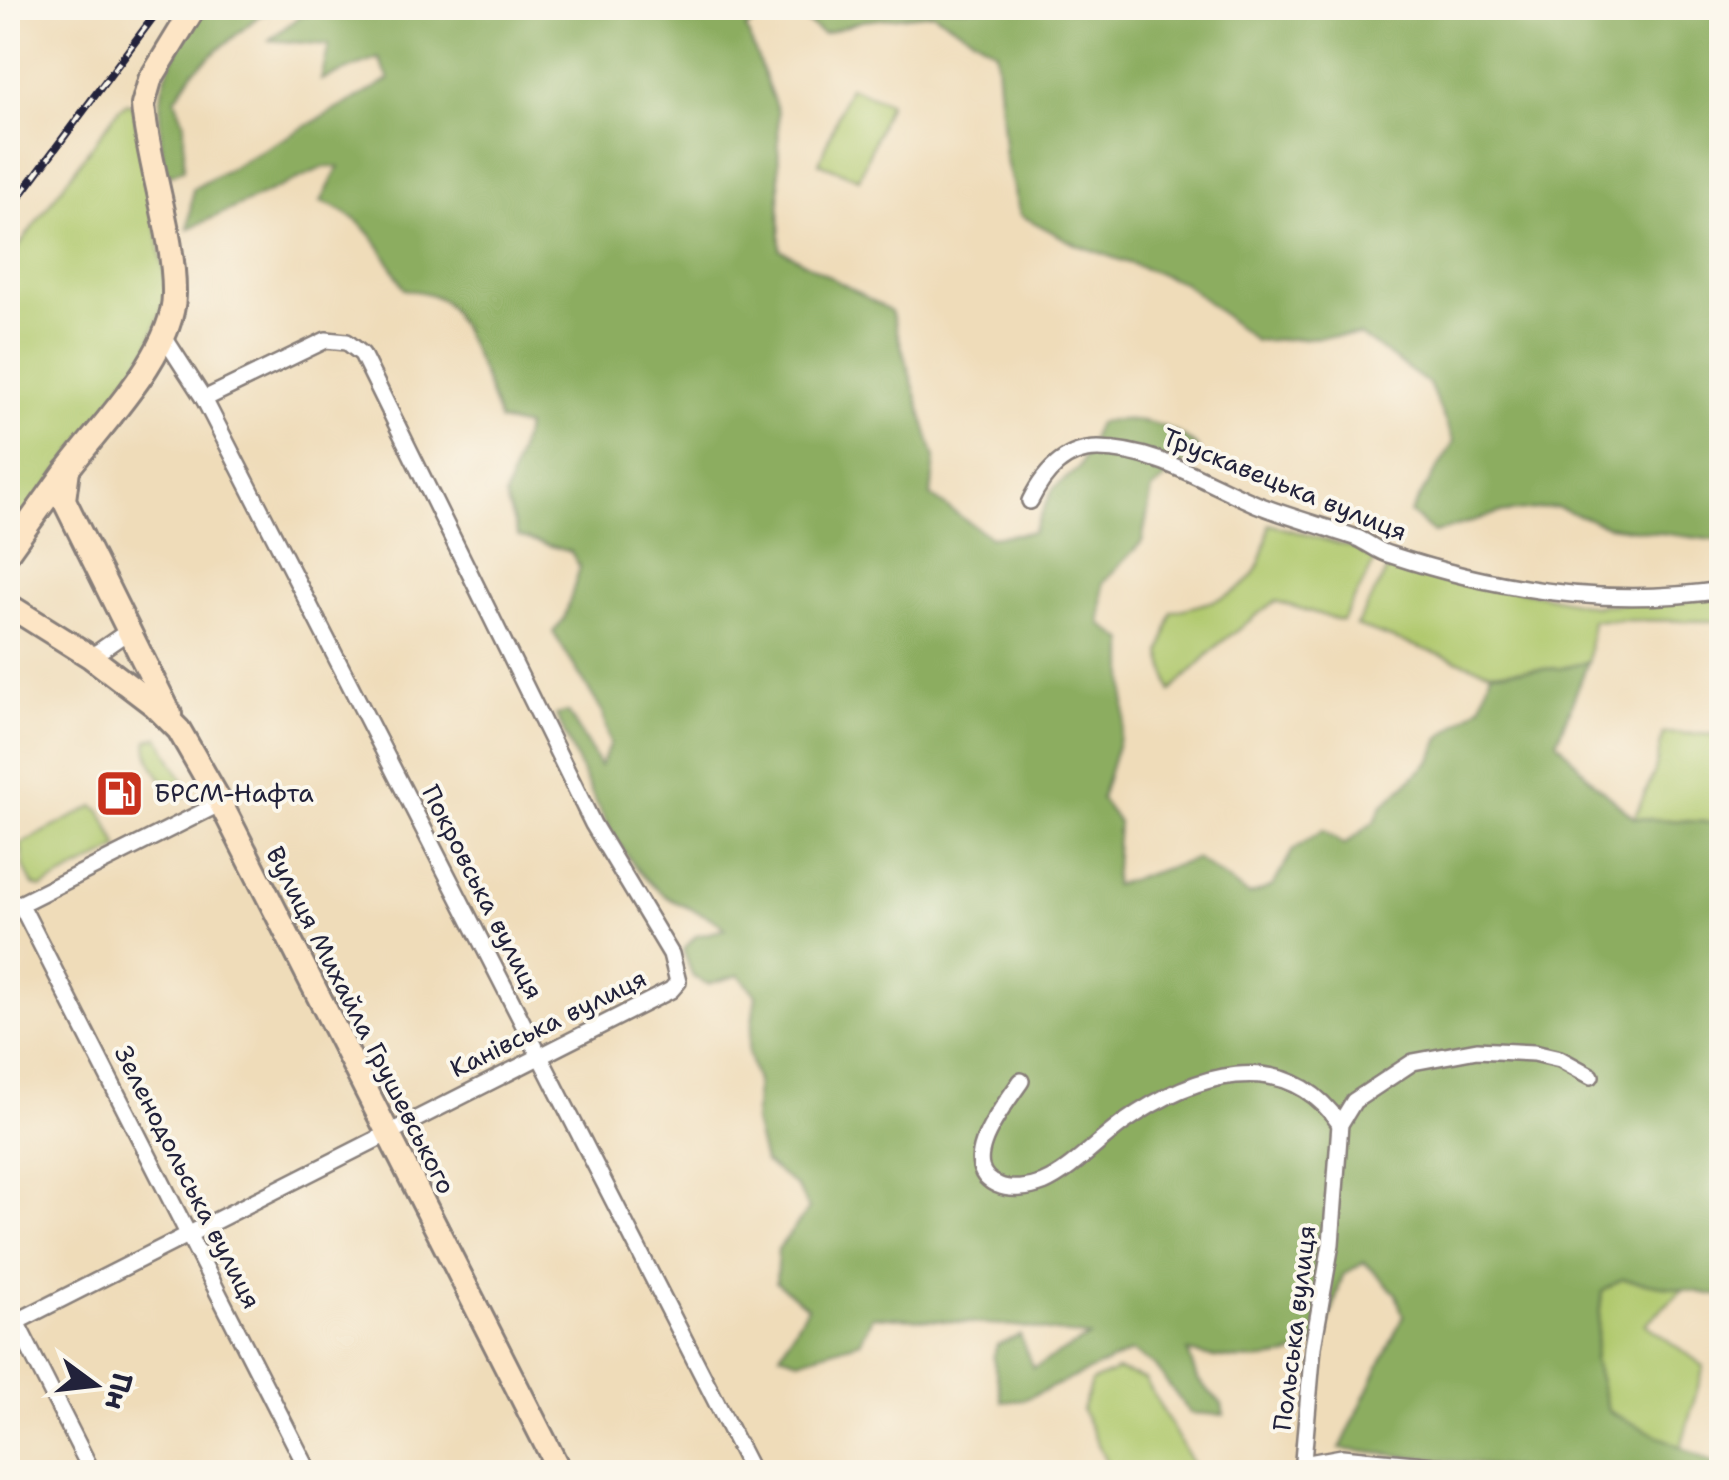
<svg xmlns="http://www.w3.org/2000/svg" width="1729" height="1480" viewBox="0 0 1729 1480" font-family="'Shantell Sans',sans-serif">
<rect width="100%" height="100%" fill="#fbf7ec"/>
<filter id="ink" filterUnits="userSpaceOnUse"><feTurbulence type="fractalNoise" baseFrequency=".01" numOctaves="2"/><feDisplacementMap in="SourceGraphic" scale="20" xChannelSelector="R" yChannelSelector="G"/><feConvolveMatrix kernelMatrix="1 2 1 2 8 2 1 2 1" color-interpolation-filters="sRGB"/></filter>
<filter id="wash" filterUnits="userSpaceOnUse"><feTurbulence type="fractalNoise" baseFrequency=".0048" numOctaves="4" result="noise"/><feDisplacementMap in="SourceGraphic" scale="40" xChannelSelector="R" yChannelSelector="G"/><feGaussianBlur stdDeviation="2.25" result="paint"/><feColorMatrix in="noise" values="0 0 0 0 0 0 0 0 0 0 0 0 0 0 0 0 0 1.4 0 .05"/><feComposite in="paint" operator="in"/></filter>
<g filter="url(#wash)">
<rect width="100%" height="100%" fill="#efdcb9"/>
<g fill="#b1c96e" stroke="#6a7654" stroke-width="2.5">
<path d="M849 87 889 103 859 179 819 163Z"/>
<path d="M128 103 134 106 168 292 148 349 8 541V261L119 109Z"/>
<path d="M1269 524 1357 549 1375 561 1342 621 1275 601 1219 644 1171 691 1161 653 1172 612C1232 597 1261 592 1269 524Z"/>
<path d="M1391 563 1593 606 1721 594V621L1592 620 1588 662 1562 668 1491 672 1356 626Z"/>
<path d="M1663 733 1721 735V823L1634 818 1655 771Z"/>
<path d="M159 737 190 793 185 796C166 792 144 759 148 740Z"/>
<path d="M94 806 101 811 119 848 41 888 33 885 24 867 21 844Z"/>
<path d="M1622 1278 1685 1288 1645 1324 1704 1366 1681 1447 1608 1411 1594 1361 1602 1292Z"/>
<path d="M1117 1370 1145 1379 1197 1472H1111L1082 1410 1091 1382Z"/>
</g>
<g fill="#8cad61" stroke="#57684e" stroke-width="2.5">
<path d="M203 8H287L260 15 194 70 175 99 184 122V169L171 175 164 170C154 91 160 73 203 8Z"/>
<path d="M350 8H781L746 28 778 112 780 249 891 311 935 458 931 496 990 537 1033 532 1053 489 1079 468 1098 423C1134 414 1174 424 1200 450L1152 490 1142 542 1103 582 1101 624 1125 641V719L1101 799 1118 822 1114 885 1196 859 1249 895 1273 886 1293 850 1323 830 1344 845 1375 821 1382 806 1432 760 1440 738 1481 705 1491 672 1562 668 1588 662 1557 741 1592 781 1634 818 1721 823V1296L1622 1279 1602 1292 1594 1361 1608 1411 1721 1467V1472H1548L1340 1449 1403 1316 1396 1294 1364 1262 1343 1275C1337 1292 1334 1312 1326 1328 1305 1370 1225 1361 1188 1352L1197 1379 1222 1404 1224 1415 1190 1413 1153 1364 1131 1352 1023 1400 1002 1402 993 1358 997 1345 1020 1335 1033 1368 1089 1337 1015 1326 872 1316 861 1341 799 1360 780 1354 807 1307 776 1282 778 1249 809 1209 796 1186 764 1162 754 1122 757 1082 748 1052 756 995 739 975 708 984 693 977 683 950 696 936 726 929C706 910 678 908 658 890 608 847 584 773 556 715L568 712 600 766 610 744 602 711 553 632 564 619 580 567 571 552 518 536 505 497 526 427 499 421C491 392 466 329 448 306 438 293 419 292 404 289 382 249 368 217 321 202L339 167H324L188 229 193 189 389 80 379 58 321 80 329 45 269 40 300 16Z"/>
<path d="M786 8H1721V541L1608 526 1556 507 1498 513 1434 533 1410 513 1454 442 1429 384 1360 335 1255 341 1183 282 1077 245 1020 215 1005 157 996 51 933 13 862 21 823 34Z"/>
</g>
</g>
<g filter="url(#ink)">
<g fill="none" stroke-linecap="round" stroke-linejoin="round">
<defs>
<g id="street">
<path d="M164 337 204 399 752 1472"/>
<path d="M1030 501C1044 473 1064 449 1098 449 1156 449 1204 482 1256 504 1288 517 1323 526 1357 538 1369 543 1378 552 1391 555 1497 590 1611 607 1722 590"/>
<path d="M91 657 127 632"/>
<path d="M21 905 309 1472"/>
<path d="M8 910 221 803"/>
<path d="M1021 1081C1006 1104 953 1166 998 1185 1011 1191 1030 1188 1043 1183 1071 1171 1098 1141 1123 1123 1191 1075 1284 1043 1340 1124"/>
<path d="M8 1306 92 1472"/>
<path d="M8 1326 671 990 678 982 671 954 593 824 362 354 347 342 326 340 204 399"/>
<path d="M1303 1464 1342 1457 1496 1472"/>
<path d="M1302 1472 1313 1347 1331 1244 1340 1124 1354 1101 1413 1062 1477 1050 1534 1053 1560 1059 1591 1076"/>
</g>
<g id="secondary">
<path d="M8 552 66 471"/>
<path d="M8 605 91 657 154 705 179 730 219 800 560 1472"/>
<path d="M170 714 64 500 68 469C102 424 174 352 174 294 175 237 148 165 143 105L150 80 194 8"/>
</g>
</defs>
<use href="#street" stroke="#887f7a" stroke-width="20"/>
<use href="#secondary" stroke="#887f7a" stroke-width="28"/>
<use href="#street" stroke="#fff" stroke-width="15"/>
<use href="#secondary" stroke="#fde5c5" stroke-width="22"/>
<defs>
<path id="rail" d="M8 212 160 8"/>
</defs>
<use href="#rail" stroke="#22223b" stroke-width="8"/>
<use href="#rail" stroke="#fbf7ec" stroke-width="4" stroke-dasharray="11" stroke-linecap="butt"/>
</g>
</g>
<defs>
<symbol id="fuel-square" viewBox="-11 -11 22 22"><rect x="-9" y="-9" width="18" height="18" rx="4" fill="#c8321e" stroke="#fbf7ec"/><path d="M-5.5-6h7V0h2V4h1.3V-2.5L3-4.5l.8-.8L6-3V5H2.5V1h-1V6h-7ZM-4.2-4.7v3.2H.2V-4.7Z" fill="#fff"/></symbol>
</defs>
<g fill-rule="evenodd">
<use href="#fuel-square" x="92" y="766" width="55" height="55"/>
</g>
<g text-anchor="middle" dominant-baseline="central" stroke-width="8" stroke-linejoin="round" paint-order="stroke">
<g font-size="25" fill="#22223b" stroke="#fbf7ec">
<text transform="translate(1285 484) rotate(22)">Трускавецька вулиця</text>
<text transform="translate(483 892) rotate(63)">Покровська вулиця</text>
<text transform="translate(361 1020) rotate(63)">Вулиця Михайла Грушевського</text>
<text transform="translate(548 1023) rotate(-26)">Канівська вулиця</text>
<text transform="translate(188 1177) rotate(63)">Зеленодольська вулиця</text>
<text transform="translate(1294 1328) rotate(-83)">Польська вулиця</text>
</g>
<g font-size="25" fill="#22223b" stroke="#fbf7ec" text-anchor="start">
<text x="154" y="793">БРСМ-Нафта</text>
</g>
</g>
<rect width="1729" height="1480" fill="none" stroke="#fbf7ec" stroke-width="40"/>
<g transform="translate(95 1385) rotate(105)" stroke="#fbf7ec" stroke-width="8" paint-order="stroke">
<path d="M0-8L18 38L0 25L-18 38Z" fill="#22223b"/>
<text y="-15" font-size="28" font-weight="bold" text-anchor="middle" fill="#22223b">Пн</text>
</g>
</svg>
